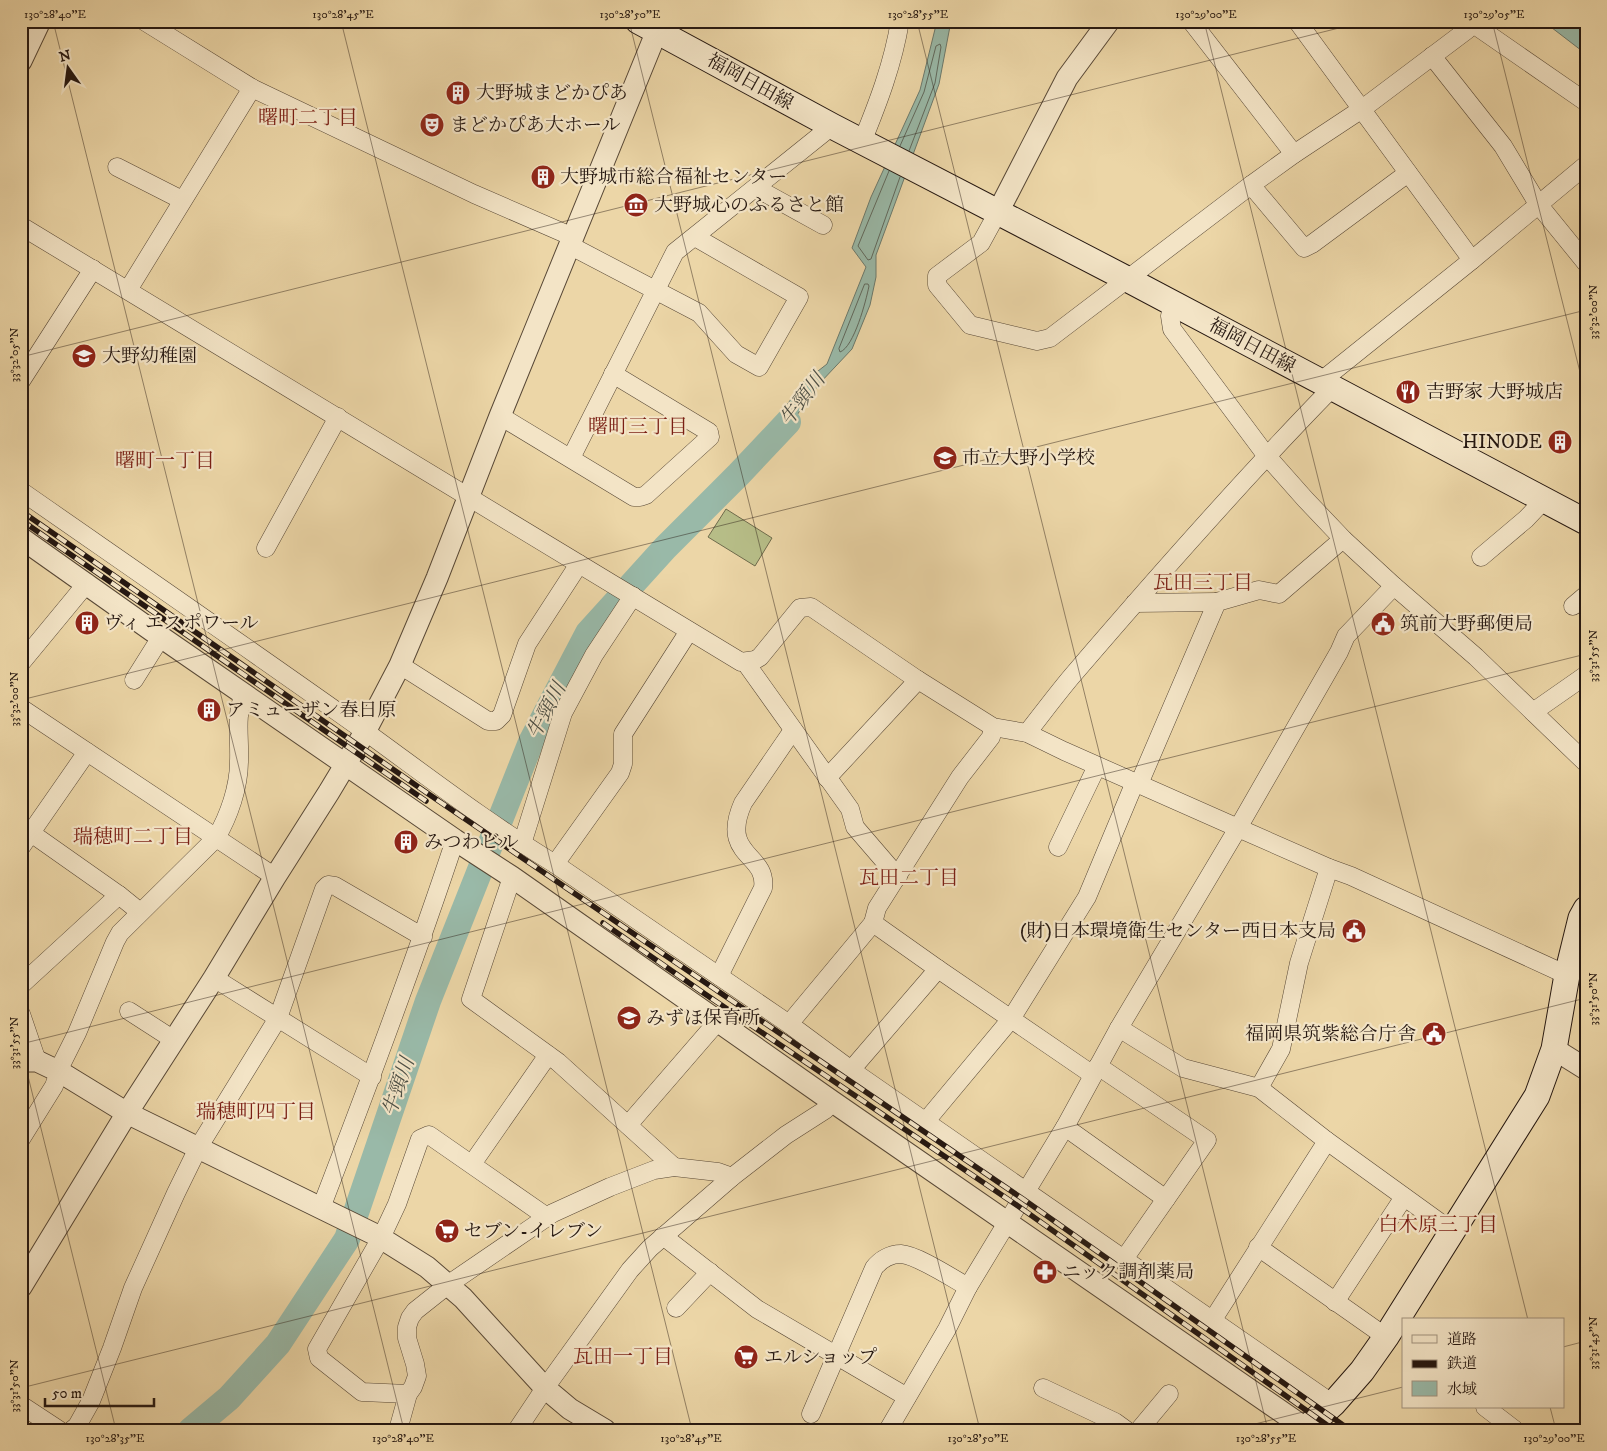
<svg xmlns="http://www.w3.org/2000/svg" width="1607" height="1451" viewBox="0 0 1607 1451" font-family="'IM FELL DW Pica','Noto Serif JP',serif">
<rect width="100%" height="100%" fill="#ecd6a7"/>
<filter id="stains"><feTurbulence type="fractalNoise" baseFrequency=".004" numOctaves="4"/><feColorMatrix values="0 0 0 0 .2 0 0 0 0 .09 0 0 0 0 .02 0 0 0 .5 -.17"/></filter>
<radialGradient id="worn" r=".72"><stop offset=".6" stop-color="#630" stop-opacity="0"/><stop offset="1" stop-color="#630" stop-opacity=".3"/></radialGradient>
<path fill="#b7be88" stroke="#6e6b4c" d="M726 509 772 538 755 566 708 537Z"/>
<g fill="#99b9a8" stroke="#6b796c">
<path d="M937 21H951L939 84 876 255V277L870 305 852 349 819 384 787 429 760 451 778 417 813 369 818 371 827 364 866 267 852 248 871 197 920 90Z"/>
<path d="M1543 21H1586V54Z"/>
</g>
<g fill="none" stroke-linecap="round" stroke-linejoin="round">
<g stroke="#60685c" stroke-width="1">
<path d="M900 146 924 92 936 46 940 44 941 47 935 83 909 151"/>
<path d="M889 171 858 246 868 260 871 259 900 177"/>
<path d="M865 284H868L869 286C866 301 854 347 840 352L839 349Z"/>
</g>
<path stroke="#99b9a8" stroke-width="26" d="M191 1430 229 1398 278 1344 347 1239 428 1001 531 742 588 633 665 548 739 474 788 422"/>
<defs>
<g id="minor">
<path d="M144 21 252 88 474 194 573 237"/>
<path d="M1191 21 1294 154"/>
<path d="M1297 21 1472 260"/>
<path d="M1469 21 1586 102"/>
<path d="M1432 56 1503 146 1538 204 1586 263"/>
<path d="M862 142C878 103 893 64 900 21"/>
<path d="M117 167 182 200"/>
<path d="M1251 185 1304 248 1312 244 1408 173"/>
<path d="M756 188 823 225"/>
<path d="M998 212 981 243 937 276V285L970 325 1037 341 1050 338 1251 185 1294 154 1362 109 1467 30 1472 24"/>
<path d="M21 226C261 371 500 518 741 662L755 660 760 657 800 608 811 607 915 678 993 727 1027 733 1064 751 1238 828 1329 868 1351 876 1567 975"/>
<path d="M569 245 699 313 736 354 759 367 799 297 695 237"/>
<path d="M128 290 252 88"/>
<path d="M1173 304 1170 316 1172 329 1266 455 1305 499 1343 539 1394 586 1476 657 1586 763"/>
<path d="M21 381 93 269"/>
<path d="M1320 382 1472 260 1586 165"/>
<path d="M500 416 634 497H640L646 495 710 437 709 432 613 374"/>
<path d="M571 458 675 252 832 126"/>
<path d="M21 491C136 571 252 651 366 732 428 777 489 824 555 864L789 1024 851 1070 1333 1404"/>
<path d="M266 548 338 417"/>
<path d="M1481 557 1526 519 1543 501"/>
<path d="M1135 603 1217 602"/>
<path d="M1573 606 1586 595"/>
<path d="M745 662 850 809 855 827 898 877"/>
<path d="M21 663 87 583"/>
<path d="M400 665 488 721H496L502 715 527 644 579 564"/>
<path d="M134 680 161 637"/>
<path d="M21 708 275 877"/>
<path d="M1533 712 1586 675"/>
<path d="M1027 733C1042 714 1056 695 1072 676 1156 578 1241 481 1332 388"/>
<path d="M827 778 918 680"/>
<path d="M1139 784 1217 602 1259 590 1279 594 1343 539"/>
<path d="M31 833 119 895 140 912"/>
<path d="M522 844 563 713 594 655 633 596"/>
<path d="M21 847 87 752"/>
<path d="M1058 847 1097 766"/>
<path d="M555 864 620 773 623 764V734L689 631"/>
<path d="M512 877 471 999 558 1062 674 1167"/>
<path d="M873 923 938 969 1093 1075"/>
<path d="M719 976 763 888C768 853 719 857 743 803L793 730"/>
<path d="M214 978 372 1077"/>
<path d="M21 985 119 895"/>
<path d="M129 1011 174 1040"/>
<path d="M21 1014 37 1061"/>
<path d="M789 1024 873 923 877 908 960 777 991 737 993 727"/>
<path d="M1119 1028 1183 1068 1259 1088 1327 1141 1453 1232"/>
<path d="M1098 1066 1207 1140 1124 1259"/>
<path d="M851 1070 938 969"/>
<path d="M1259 1088 1281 1049 1299 963 1329 868"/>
<path d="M926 1121 1011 1019 1087 897 1135 782"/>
<path d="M628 1125 718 1021"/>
<path d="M1065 1127 1166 1199"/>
<path d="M21 1139 54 1086 62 1063 77 1033 115 942 120 933 216 838C229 816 239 787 239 761 240 736 235 718 244 693"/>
<path d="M472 1164 548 1055"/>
<path d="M321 1208C368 1086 414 964 455 840"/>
<path d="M663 1236 757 1309 907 1397"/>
<path d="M1258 1247 1386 1337"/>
<path d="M1335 1302 1404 1197"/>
<path d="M676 1308 710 1272"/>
<path d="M1212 1321 1327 1141"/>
<path d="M1043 1388 1115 1422 1126 1430"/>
<path d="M408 1394 362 1392 319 1358 317 1349 381 1238 397 1204 420 1139 429 1135 547 1217"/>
<path d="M21 1405 59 1430"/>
<path d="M1485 1407 1515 1430"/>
<path d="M811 1414 874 1268C880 1260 890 1254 901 1254 917 1255 952 1278 968 1287"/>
<path d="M72 1430 77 1426 91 1401 112 1348 133 1288 176 1193 198 1148 278 1018 324 889 328 885 335 886 423 937"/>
<path d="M398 1430 408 1394 413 1387 417 1376 415 1364 407 1338V1327L410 1318 415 1311 449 1284 553 1213 610 1187 654 1170 674 1167 718 1172 732 1177"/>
<path d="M517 1430 545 1388 630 1270 650 1248 732 1177 786 1135 825 1110 833 1102"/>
<path d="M888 1430 947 1329 968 1287 1065 1127 1119 1028 1238 828 1339 652 1346 636 1394 586"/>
<path d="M1139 1430 1169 1394"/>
</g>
<g id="tertiary">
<path d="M21 61 40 21"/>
<path d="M998 212 1067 78 1109 21"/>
<path d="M21 538 161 637 455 840 512 877 833 1102 1305 1428"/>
<path d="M1554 1049 1586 1069"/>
<path d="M21 1061H37L60 1072 127 1113 376 1235 427 1267 463 1298 545 1388 570 1409 605 1430"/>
<path d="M21 1287 127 1113 214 978 275 877 329 792 365 732 400 665 437 578 500 416 661 21"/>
</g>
<g id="secondary">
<path d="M638 21 832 126 1127 279 1586 522"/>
<path d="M1304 1430 1333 1404 1362 1371 1386 1337 1537 1096 1554 1049 1567 975 1581 918 1586 909"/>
</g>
</defs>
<use href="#minor" stroke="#584836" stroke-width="19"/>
<use href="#tertiary" stroke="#584836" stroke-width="23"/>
<use href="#secondary" stroke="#261811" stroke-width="27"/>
<use href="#minor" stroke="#f3e4c6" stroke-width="18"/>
<use href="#tertiary" stroke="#f3e4c6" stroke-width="21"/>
<use href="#secondary" stroke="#f3e4c6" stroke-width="25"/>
<defs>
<g id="rail">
<path d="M21 511 430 795 1023 1199 1350 1430"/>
<path d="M21 520 426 801"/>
<path d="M603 923 705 994 1018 1206 1334 1430"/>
</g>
</defs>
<use href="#rail" stroke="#261811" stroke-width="5.5"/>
<use href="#rail" stroke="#f3e4c6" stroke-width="4" stroke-dasharray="11" stroke-linecap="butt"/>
</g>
<path fill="none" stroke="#261811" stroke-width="1" stroke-opacity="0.45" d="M53 21 404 1430M341 21 692 1430M629 21 980 1430M917 21 1268 1430M1204 21 1528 1320M1492 21 1586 396M21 357 1367 21M21 700 1586 310M21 1044 1586 654M21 1048 116 1430M1563 1347 1586 1341M21 1388 1586 998M1550 1407 1556 1430M1231 1430 1403 1387"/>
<defs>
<symbol id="building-disc" viewBox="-11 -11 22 22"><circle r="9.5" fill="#8f2418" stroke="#f3e4c6"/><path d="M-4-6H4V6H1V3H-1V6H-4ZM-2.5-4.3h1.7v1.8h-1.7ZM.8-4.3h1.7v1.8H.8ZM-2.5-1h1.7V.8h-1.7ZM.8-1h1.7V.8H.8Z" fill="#fff"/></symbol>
<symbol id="theatre-disc" viewBox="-11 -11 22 22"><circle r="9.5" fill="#8f2418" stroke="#f3e4c6"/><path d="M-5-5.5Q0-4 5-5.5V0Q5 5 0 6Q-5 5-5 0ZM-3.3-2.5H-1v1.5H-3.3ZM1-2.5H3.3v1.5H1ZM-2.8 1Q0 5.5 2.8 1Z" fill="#fff"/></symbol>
<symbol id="museum-disc" viewBox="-11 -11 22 22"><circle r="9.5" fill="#8f2418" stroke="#f3e4c6"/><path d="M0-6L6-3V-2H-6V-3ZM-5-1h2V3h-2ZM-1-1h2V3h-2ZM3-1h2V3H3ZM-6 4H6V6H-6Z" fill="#fff"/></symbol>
<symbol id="school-disc" viewBox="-11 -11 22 22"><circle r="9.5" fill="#8f2418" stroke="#f3e4c6"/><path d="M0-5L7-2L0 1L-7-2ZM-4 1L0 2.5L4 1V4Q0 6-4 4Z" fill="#fff"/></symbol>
<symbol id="restaurant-disc" viewBox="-11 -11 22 22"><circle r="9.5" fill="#8f2418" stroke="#f3e4c6"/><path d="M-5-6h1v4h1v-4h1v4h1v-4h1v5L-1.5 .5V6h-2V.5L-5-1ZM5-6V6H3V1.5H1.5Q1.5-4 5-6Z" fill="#fff"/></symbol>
<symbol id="civic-disc" viewBox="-11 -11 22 22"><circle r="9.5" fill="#8f2418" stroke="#f3e4c6"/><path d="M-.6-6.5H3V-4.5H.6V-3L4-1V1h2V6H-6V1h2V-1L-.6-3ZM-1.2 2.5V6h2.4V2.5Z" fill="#fff"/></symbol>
<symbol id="supermarket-disc" viewBox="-11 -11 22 22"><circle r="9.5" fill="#8f2418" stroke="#f3e4c6"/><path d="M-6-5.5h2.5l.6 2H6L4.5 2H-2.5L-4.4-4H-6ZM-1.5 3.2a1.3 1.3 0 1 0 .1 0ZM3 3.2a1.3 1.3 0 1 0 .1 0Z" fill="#fff"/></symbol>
<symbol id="pharmacy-disc" viewBox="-11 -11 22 22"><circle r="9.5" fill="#8f2418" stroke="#f3e4c6"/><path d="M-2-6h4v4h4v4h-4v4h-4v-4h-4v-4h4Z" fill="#fff"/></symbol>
</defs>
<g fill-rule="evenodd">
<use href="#building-disc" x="444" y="79" width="28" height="28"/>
<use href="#theatre-disc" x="418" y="111" width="28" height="28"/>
<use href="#building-disc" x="529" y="163" width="28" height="28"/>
<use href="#museum-disc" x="622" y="191" width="28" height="28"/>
<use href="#school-disc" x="70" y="342" width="28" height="28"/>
<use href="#restaurant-disc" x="1394" y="378" width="28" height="28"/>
<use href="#building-disc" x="1546" y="428" width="28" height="28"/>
<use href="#school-disc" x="931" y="444" width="28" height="28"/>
<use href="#building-disc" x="73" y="609" width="28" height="28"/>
<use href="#civic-disc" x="1369" y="610" width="28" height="28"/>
<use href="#building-disc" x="195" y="696" width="28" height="28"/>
<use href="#building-disc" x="392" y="828" width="28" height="28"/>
<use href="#civic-disc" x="1340" y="917" width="28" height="28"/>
<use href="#school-disc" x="615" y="1004" width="28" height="28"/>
<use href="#civic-disc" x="1420" y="1020" width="28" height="28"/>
<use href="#supermarket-disc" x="433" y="1217" width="28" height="28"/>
<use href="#pharmacy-disc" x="1031" y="1258" width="28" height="28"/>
<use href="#supermarket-disc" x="732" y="1343" width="28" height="28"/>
</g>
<g text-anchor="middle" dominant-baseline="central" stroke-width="4.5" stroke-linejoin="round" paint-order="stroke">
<g font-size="19" fill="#261811" stroke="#f3e4c6">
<text transform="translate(750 82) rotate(29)">福岡日田線</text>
<text transform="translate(1252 346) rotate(28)">福岡日田線</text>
</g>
<g font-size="19" fill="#261811" stroke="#f3e4c6" text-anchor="start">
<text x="476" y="93">大野城まどかぴあ</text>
<text x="450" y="125">まどかぴあ大ホール</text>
<text x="560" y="177">大野城市総合福祉センター</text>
<text x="654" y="205">大野城心のふるさと館</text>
<text x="102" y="356">大野幼稚園</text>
<text x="1426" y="392">吉野家 大野城店</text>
<text x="1542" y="442" text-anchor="end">HINODE</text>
<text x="962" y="458">市立大野小学校</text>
<text x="104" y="623">ヴィ エスポワール</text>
<text x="1400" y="624">筑前大野郵便局</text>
<text x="226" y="710">アミューザン春日原</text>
<text x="424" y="842">みつわビル</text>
<text x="1336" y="931" text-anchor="end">(財)日本環境衛生センター西日本支局</text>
<text x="646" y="1018">みずほ保育所</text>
<text x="1416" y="1034" text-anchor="end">福岡県筑紫総合庁舎</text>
<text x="464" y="1231">セブン-イレブン</text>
<text x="1062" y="1272">ニック調剤薬局</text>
<text x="764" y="1357">エルショップ</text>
</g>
<g font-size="20" fill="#7a1f14" stroke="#f3e4c6">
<text x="308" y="118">曙町二丁目</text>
<text x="638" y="427">曙町三丁目</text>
<text x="165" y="461">曙町一丁目</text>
<text x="1203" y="583">瓦田三丁目</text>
<text x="133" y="837">瑞穂町二丁目</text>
<text x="909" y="878">瓦田二丁目</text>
<text x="256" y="1112">瑞穂町四丁目</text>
<text x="1438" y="1225">白木原三丁目</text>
<text x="623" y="1357">瓦田一丁目</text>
</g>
<g font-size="20" font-style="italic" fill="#4e5046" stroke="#f3e4c6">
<text transform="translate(803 400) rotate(-53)">牛頸川</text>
<text transform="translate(547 711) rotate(-62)">牛頸川</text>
<text transform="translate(399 1087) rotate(-71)">牛頸川</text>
</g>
</g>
<rect width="1607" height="1451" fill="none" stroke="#ecd6a7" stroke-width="55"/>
<rect x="1402" y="1318" width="162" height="90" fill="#f3e4c6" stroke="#a1927e"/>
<rect x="1412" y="1335" width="25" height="8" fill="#f3e4c6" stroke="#a1927e"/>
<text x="1447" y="1344" font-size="15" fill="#261811">道路</text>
<rect x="1412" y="1360" width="25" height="8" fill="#261811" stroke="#a1927e"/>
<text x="1447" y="1368" font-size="15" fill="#261811">鉄道</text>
<rect x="1412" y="1381" width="25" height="15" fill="#99b9a8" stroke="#a1927e"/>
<text x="1447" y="1394" font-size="15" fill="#261811">水域</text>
<g transform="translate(68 68) rotate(346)" stroke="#f3e4c6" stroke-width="4" paint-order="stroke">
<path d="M0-4L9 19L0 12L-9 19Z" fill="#261811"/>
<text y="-8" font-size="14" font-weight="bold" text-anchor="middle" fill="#261811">N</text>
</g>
<path d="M45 1398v8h109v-8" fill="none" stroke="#261811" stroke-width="2.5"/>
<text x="52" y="1398" font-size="15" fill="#261811" stroke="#f3e4c6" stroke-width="4" paint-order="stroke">50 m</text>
<rect x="28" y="28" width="1552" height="1396" fill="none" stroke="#261811" stroke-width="2"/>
<g font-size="12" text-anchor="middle" fill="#261811">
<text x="55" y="18">130°28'40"E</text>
<text x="343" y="18">130°28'45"E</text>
<text x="630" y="18">130°28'50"E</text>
<text x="918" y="18">130°28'55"E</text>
<text x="1206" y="18">130°29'00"E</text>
<text x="1494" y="18">130°29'05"E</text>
<text transform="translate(1593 312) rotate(-90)" y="4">33°32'00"N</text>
<text transform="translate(14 355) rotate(-90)" y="4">33°32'05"N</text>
<text transform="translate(1593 656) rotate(-90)" y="4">33°31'55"N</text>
<text transform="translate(14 699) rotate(-90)" y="4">33°32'00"N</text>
<text transform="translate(1593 999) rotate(-90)" y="4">33°31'50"N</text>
<text transform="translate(14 1043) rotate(-90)" y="4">33°31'55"N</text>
<text transform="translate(1593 1343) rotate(-90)" y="4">33°31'45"N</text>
<text transform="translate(14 1386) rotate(-90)" y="4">33°31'50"N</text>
<text x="115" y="1442">130°28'35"E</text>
<text x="403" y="1442">130°28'40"E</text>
<text x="691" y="1442">130°28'45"E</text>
<text x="978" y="1442">130°28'50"E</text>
<text x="1266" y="1442">130°28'55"E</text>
<text x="1554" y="1442">130°29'00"E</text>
</g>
<rect width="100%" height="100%" filter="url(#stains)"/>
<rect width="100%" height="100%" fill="url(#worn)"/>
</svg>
